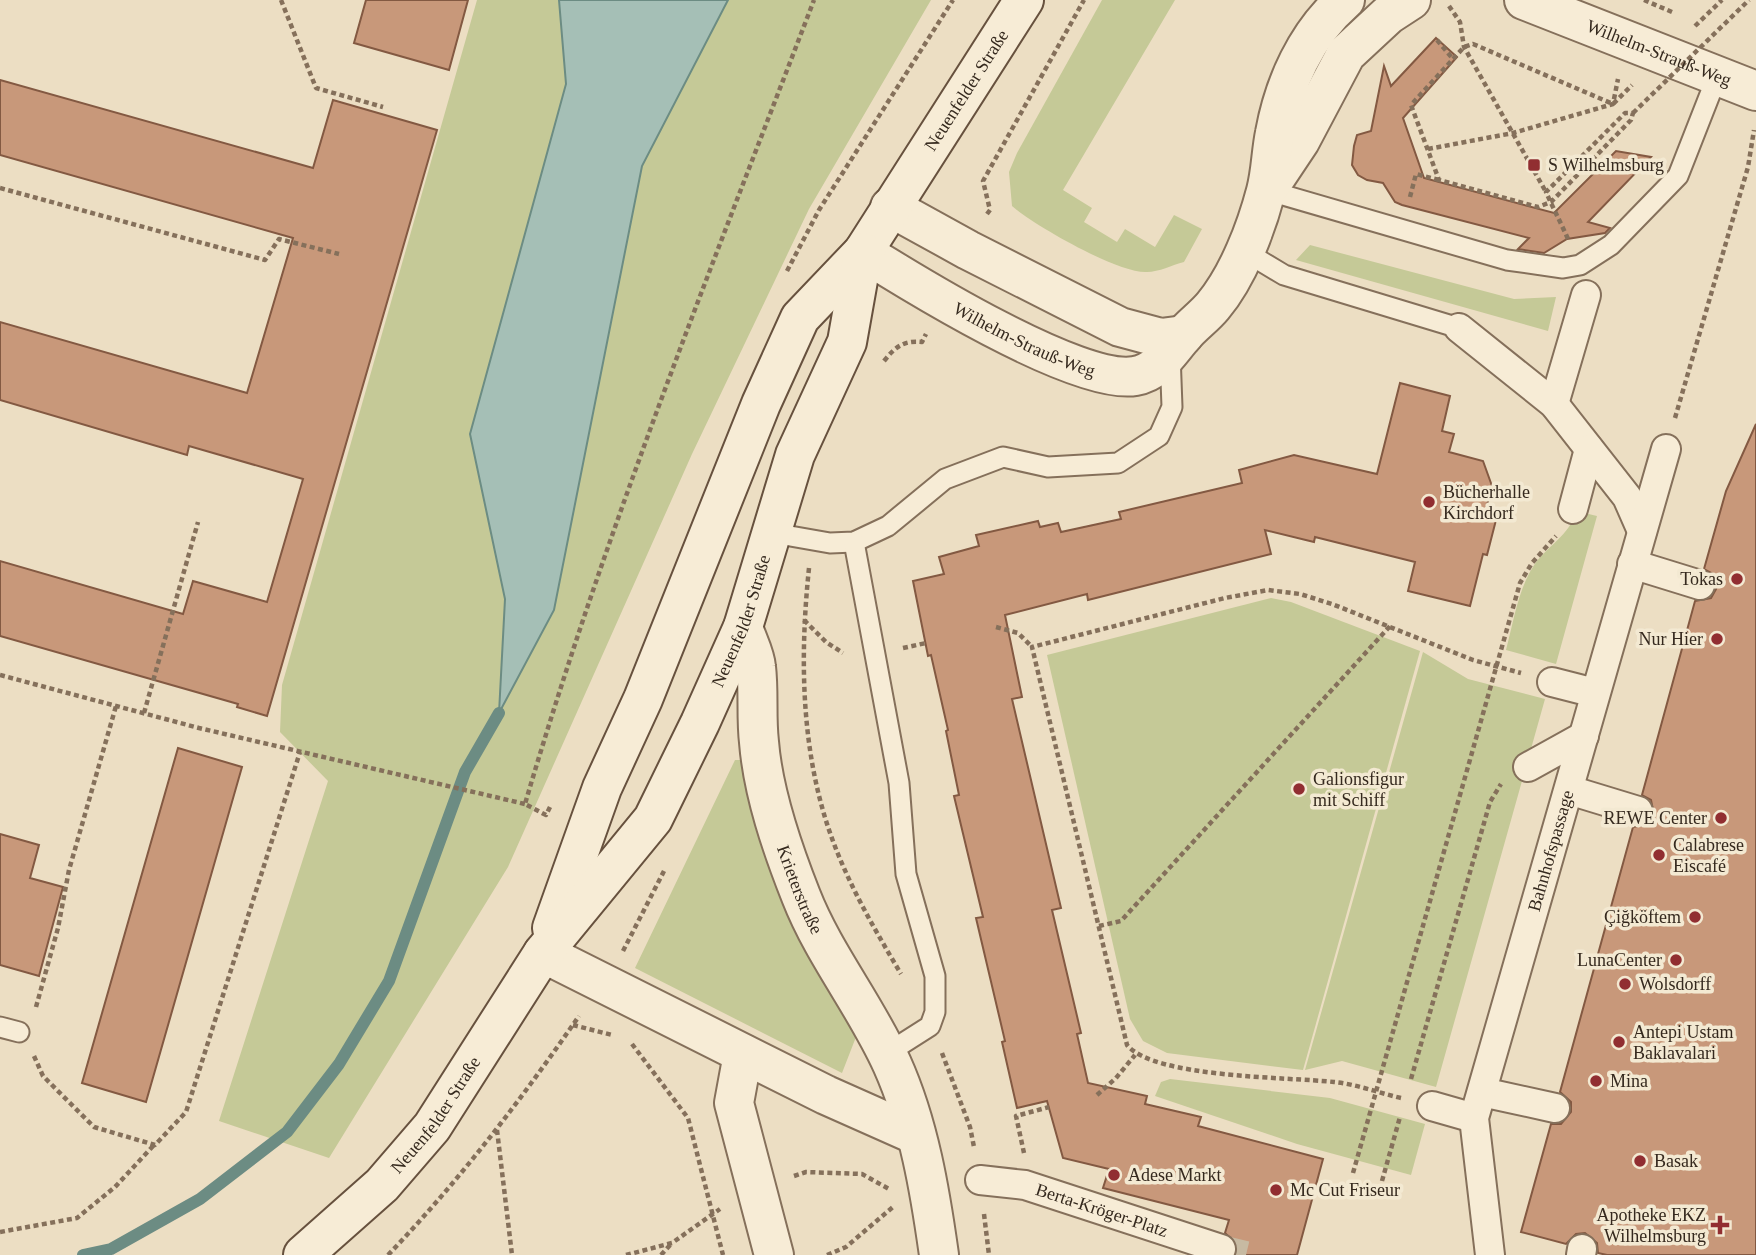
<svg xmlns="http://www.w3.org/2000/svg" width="1756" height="1255" viewBox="0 0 1756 1255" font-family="Georgia,serif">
<rect width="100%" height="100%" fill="#ecdec3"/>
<g fill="#c5c997">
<path d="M477 0H559L566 84 470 434 505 599 499 711 554 610 642 166 728 0H931L809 209 692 454 508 867 329 1158 219 1121 328 781 280 732 282 685Z"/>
<path d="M1102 0H1175L1063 190 1092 208 1084 222 1117 242 1125 229 1155 247 1174 215 1202 229 1184 262C1172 265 1159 272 1147 272 1119 274 1033 225 1012 206L1009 172 1017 153Z"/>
<path d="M1310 245 1514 299 1556 297 1548 331 1296 260Z"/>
<path d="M1576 511 1597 516 1556 664 1506 650C1513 624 1518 590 1533 567 1545 547 1571 535 1576 511Z"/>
<path d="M1271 598 1291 602 1420 651 1303 1070 1167 1053 1143 1041 1130 1019 1047 655Z"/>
<path d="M1423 652 1468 679 1545 699 1436 1087 1342 1061 1305 1070Z"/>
<path d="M735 760H747L778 892 856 1037 842 1073 635 968Z"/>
<path d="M1170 1079 1330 1098 1425 1124 1411 1175 1297 1144 1155 1096 1161 1082Z"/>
</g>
<path fill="#a5bfb6" stroke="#6c8c83" stroke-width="2" d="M559 0H728L642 166 554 610 499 713 505 599 470 434 566 84Z"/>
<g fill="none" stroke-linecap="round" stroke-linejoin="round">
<path stroke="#6c8c83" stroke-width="12" d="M83 1255 111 1249 200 1199 287 1132 339 1064 389 981 465 772 499 713"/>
</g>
<g fill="#c8987a" stroke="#835942" stroke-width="2">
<path d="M366 0H468L449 70 354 43Z"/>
<path d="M1436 38 1457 57 1403 118 1424 178 1554 213 1616 151 1651 157 1588 222 1610 228 1605 233 1567 239 1544 253 1518 249 1529 238 1402 205 1395 202 1383 183 1367 180 1358 175 1352 165 1354 146 1357 135 1371 131 1384 66 1391 86Z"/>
<path d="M0 80 313 168 333 100 437 130 267 716 237 707 238 704 0 636V561L183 614 193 581 267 602 303 479 189 446 187 455 0 400V322L247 393 293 238 0 155Z"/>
<path d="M1400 383 1450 396 1442 431 1454 434 1449 452 1483 461 1492 486 1484 517 1496 520 1487 555 1483 554 1470 606 1408 591 1415 562 1315 537 1314 542 1265 530 1271 554 1088 600 1087 594 1005 615 1022 697 1012 699 1061 908 1052 910 1081 1033 1077 1034 1088 1083 1147 1096 1145 1104 1201 1117 1198 1126 1323 1159 1297 1255H1236L1237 1245 1225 1233 1229 1220 1103 1188 1109 1169 1063 1158 1047 1101 1017 1108 1002 1042 1005 1041 976 918 983 917 954 796 959 795 946 731 948 730 931 655 928 656 913 581 944 574 939 557 979 546 976 535 1038 521 1040 527 1058 523 1061 532 1121 519 1119 512 1242 483 1239 470 1294 455 1377 474Z"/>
<path d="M1756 424V1255H1607L1598 1253 1597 1243 1585 1233 1576 1234 1566 1244 1521 1232 1551 1124H1561L1571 1112V1102L1560 1092 1633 827 1649 824 1654 815 1651 800 1642 795 1695 601 1711 598 1716 589 1713 574 1704 569 1726 491Z"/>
<path d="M178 748 242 767 146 1102 82 1083Z"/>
<path d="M0 834 39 845 30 878 63 887 39 976 0 965Z"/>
</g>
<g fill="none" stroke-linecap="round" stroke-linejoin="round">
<path stroke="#c7baa2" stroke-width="28" stroke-dasharray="28 14" stroke-linecap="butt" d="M1221 1249 1246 1255"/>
<defs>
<g id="service">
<path d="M1266 190 1507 260 1563 268 1580 265 1611 245 1678 176 1718 74"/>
<path d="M1244 251 1284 275 1459 328"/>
<path d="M773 533 830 543 854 542 888 526 945 479 1003 457 1048 467 1118 463 1159 436 1172 407 1170 353"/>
<path d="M854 542 899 783 906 874 935 976V1012L930 1026 886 1054"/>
<path d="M0 1027 19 1032"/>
</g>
<g id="pedestrian">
<path d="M1459 328 1554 404 1627 497 1642 531"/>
<path d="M1554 404 1586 295"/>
<path d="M1573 509 1589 449"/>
<path d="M1632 564 1700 585"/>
<path d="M1552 682 1595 693"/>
<path d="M1528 767 1584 736"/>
<path d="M1569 790 1638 811"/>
<path d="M1482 1092 1555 1108"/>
<path d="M1432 1106 1474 1118"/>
<path id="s1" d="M980 1180 1025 1185 1221 1249"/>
<path id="s2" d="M1490 1255 1474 1118 1666 449"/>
<path d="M1581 1255 1582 1249"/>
</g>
<g id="minor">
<path id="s3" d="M1524 0 1756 91"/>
<path d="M1272 183 1300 141 1346 54 1388 15 1411 0"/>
<path d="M890 207 968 250 1120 327 1161 338 1184 335"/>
<path id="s4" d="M863 252C914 284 1079 386 1135 376 1158 372 1169 352 1183 336 1192 325 1204 317 1213 306 1238 276 1256 229 1266 191 1271 173 1271 152 1275 133 1284 84 1306 34 1345 0"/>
<path id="s5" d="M743 627C747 640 755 654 756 667 759 692 756 717 759 742 763 793 782 848 801 896 824 955 866 1006 892 1064 919 1124 930 1191 939 1255"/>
<path d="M543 953 826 1095 916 1135"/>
<path d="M743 1054 734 1103 774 1255"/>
</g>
<g id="secondary">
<path id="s6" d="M552 928 602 788 643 699 761 404 800 318 863 252 1024 0"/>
<path id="s7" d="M303 1255 382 1185 432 1127 543 953 653 819 700 723 743 627 795 455 847 342 863 252"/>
</g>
</defs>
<use href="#service" stroke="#85705b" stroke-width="23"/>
<use href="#pedestrian" stroke="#85705b" stroke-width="32"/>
<use href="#minor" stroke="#85705b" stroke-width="42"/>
<use href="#secondary" stroke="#67513e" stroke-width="42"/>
<g stroke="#85705b" stroke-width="4.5" stroke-dasharray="5 3.5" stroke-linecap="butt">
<path d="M281 0 316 88 383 107"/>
<path d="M1644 0 1672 12"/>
<path d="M1449 6 1460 22 1464 47 1546 192"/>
<path d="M1695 26 1722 0"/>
<path d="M1437 40 1453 59"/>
<path d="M1428 149 1513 133 1613 104 1618 79"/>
<path d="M0 188 265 260 279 239 339 254"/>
<path d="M1410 197 1416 174 1439 180"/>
<path d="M987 214 990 210 983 181 1084 0"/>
<path d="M1568 239C1561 223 1553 208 1546 192L1625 113H1633L1631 120 1551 202 1538 207 1439 180 1411 105 1464 47 1473 44 1613 104 1632 85"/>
<path d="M787 271 819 210 953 0"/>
<path d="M884 361C895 347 904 340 922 342L926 334"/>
<path d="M1675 418 1748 167 1754 130"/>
<path d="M809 568C799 664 801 764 838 854 855 896 878 935 901 974"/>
<path d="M804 620 826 642 843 653"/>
<path d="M996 627 1018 633 1032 647"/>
<path d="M903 648 926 643"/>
<path d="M0 675 199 728 525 804"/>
<path d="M144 713 198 522"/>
<path d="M550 807 546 815 525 804C605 531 712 266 814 0"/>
<path d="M1099 926 1121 921 1391 625"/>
<path d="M623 951 664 871"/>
<path d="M36 1007 58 928 69 870 116 706"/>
<path d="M573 1025 612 1035"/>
<path d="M632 1044 688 1118 723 1255"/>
<path d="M942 1053 970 1127 974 1147"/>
<path d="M34 1056 43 1076 94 1127 155 1145 186 1112 300 752"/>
<path d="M1411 1079 1490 802 1501 784"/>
<path d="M1097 1095 1116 1078 1135 1055"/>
<path d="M1401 1098C1379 1093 1356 1084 1334 1082 1288 1077 1154 1078 1127 1045L1032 647 1225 598 1268 590 1300 594 1332 604 1473 660 1521 673"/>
<path d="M497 1130 512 1255"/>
<path d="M1024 1153 1016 1116 1049 1107"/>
<path d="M1353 1173 1520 583 1532 563 1556 536"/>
<path d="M794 1176 806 1172 862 1174 889 1189"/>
<path d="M1382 1181 1400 1117"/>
<path d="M984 1214 989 1255"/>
<path d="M0 1232 77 1218 115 1187 154 1145"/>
<path d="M388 1255C459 1181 521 1100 579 1016"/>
<path d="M626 1255 672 1243 720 1209"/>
<path d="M661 1255 672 1243"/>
<path d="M827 1255 846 1247 893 1207"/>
</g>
<use href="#service" stroke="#f7ecd6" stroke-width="19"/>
<use href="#pedestrian" stroke="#f7ecd6" stroke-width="28"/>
<use href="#minor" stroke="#f7ecd6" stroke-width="38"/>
<use href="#secondary" stroke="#f7ecd6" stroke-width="38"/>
<path stroke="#85705b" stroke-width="4.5" stroke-dasharray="5 3.5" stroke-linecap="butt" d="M1633 113 1749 0"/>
</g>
<g fill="#912e31" stroke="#f3e9d2" stroke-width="2.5">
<rect x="1527" y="158" width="14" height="14" rx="3.5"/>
<circle cx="1429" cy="502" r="7"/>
<circle cx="1737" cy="579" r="7"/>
<circle cx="1717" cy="639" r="7"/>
<circle cx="1299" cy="789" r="7"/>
<circle cx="1721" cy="818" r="7"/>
<circle cx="1659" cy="855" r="7"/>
<circle cx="1695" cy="917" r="7"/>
<circle cx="1676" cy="960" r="7"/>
<circle cx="1625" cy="984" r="7"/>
<circle cx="1619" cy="1042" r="7"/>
<circle cx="1596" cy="1081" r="7"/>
<circle cx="1640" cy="1161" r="7"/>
<circle cx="1114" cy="1175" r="7"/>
<circle cx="1276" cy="1190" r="7"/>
<path d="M1716.5 1214.5h7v7h7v7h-7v7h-7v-7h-7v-7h7z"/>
</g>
<g text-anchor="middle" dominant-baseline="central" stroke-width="7" stroke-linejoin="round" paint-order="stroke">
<g font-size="18" fill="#35291e" stroke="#f3e9d2">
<text stroke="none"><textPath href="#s3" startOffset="145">Wilhelm-Strauß-Weg</textPath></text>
<text stroke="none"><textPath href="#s6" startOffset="942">Neuenfelder Straße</textPath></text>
<text stroke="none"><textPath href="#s4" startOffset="184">Wilhelm-Strauß-Weg</textPath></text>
<text stroke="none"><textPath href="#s7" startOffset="779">Neuenfelder Straße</textPath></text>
<text stroke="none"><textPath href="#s2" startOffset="416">Bahnhofspassage</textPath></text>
<text stroke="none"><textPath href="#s5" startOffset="271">Krieterstraße</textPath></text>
<text stroke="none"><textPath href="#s7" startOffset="194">Neuenfelder Straße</textPath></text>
<text stroke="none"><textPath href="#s1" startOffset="126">Berta-Kröger-Platz</textPath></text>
</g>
<g font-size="18" fill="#35291e" stroke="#f3e9d2" text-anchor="start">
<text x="1548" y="165">S Wilhelmsburg</text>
<text x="1443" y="492">Bücherhalle<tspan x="1443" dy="21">Kirchdorf</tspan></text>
<text x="1723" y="579" text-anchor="end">Tokas</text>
<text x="1703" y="639" text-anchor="end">Nur Hier</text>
<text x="1313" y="779">Galionsfigur<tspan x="1313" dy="21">mit Schiff</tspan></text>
<text x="1707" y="818" text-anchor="end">REWE Center</text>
<text x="1673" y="845">Calabrese<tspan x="1673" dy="21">Eiscafé</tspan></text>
<text x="1681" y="917" text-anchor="end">Çiğköftem</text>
<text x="1662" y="960" text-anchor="end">LunaCenter</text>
<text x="1639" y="984">Wolsdorff</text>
<text x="1633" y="1032">Antepi Ustam<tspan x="1633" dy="21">Baklavalari</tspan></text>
<text x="1610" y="1081">Mina</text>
<text x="1654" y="1161">Basak</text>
<text x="1128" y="1175">Adese Markt</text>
<text x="1290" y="1190">Mc Cut Friseur</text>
<text x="1706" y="1215" text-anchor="end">Apotheke EKZ<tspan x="1706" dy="21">Wilhelmsburg</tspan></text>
</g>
</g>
</svg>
